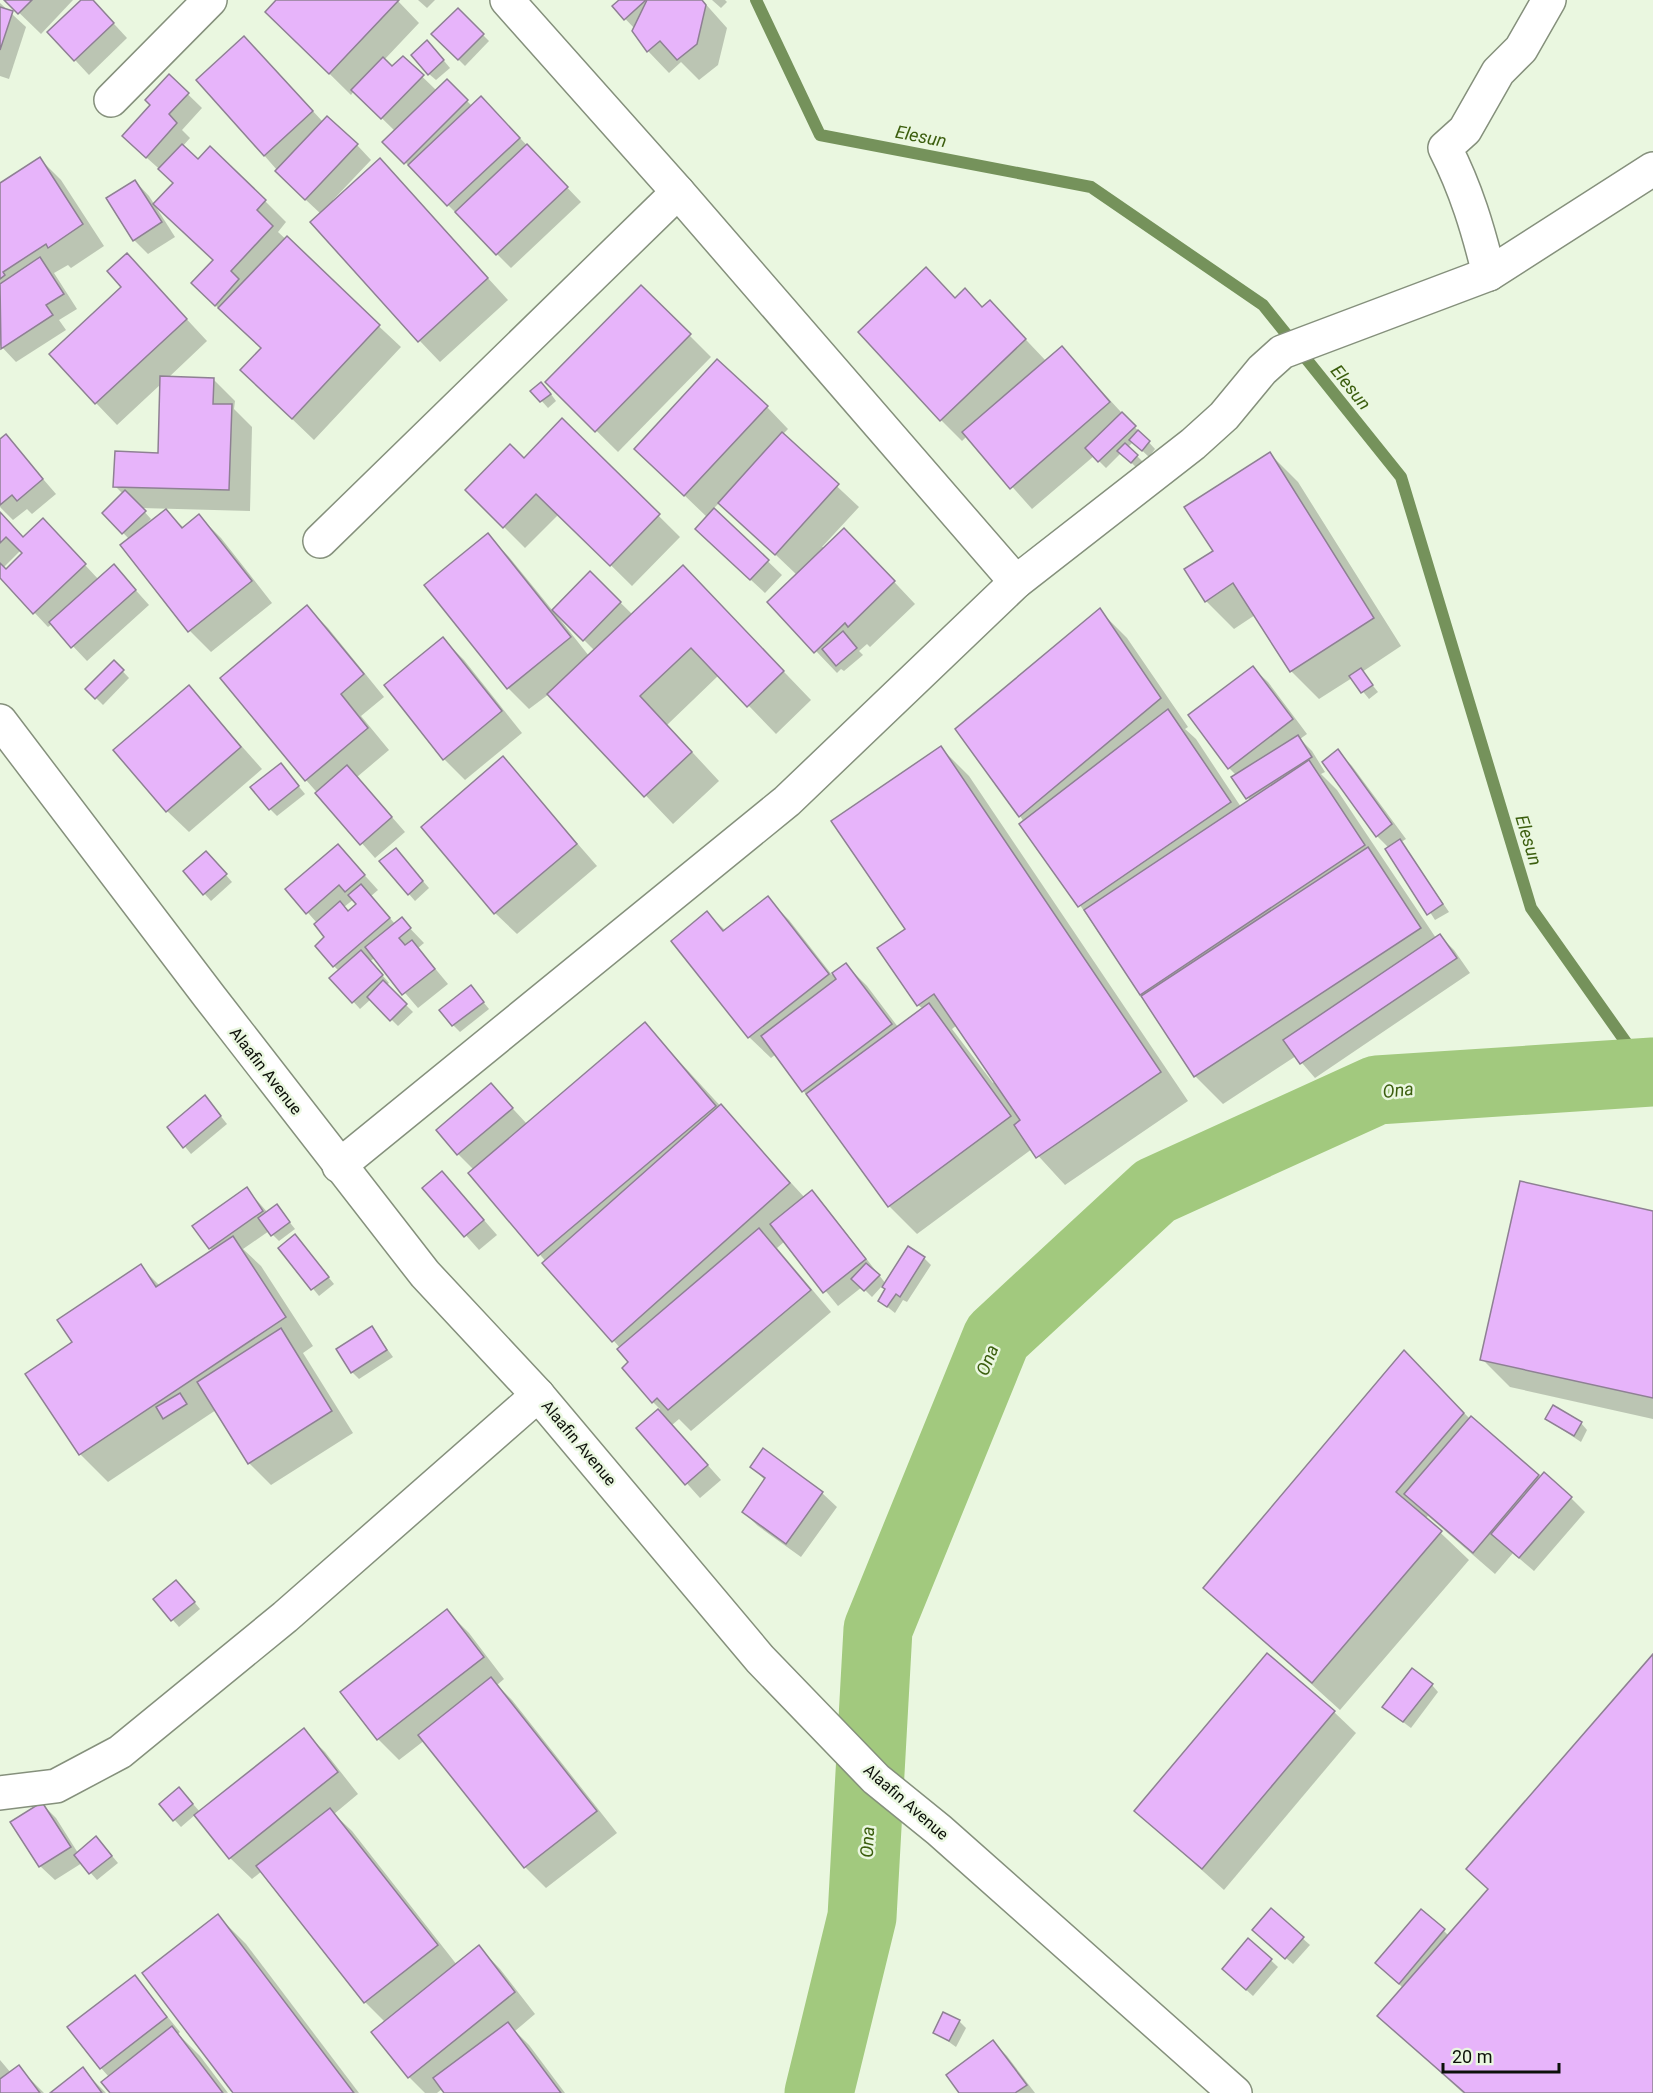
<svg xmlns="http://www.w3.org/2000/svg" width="1653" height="2093" viewBox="0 0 1653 2093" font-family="Roboto,sans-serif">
<rect width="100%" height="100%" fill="#eaf7e0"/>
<g fill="#0003" fill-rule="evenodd">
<path d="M6 0H73L41 34Z"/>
<path d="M83 0H92L127 38 89 75 49 32Z"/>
<path d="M278 0H397L419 23 384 60 392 68 403 58 437 91 447 81 472 106 495 112 581 202 511 268 385 142 396 132 354 91 351 95 267 12Z"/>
<path d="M418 0H435L427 8Z"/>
<path d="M622 0H702L727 28 718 65 699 80 681 62 669 73 648 51 635 29 614 7Z"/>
<path d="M712 0H725L727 2 721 8Z"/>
<path d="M0 3 26 27 9 79 0 76Z"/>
<path d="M458 10 489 41 465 66 433 34Z"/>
<path d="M434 49 450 68 436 80 429 74Z"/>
<path d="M265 59 323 122 357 145 371 160 333 200 335 202 380 160 508 300 440 362 419 340 321 214 291 186 198 80Z"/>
<path d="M169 76 202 108 182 130 190 138 182 147 198 161 265 201 286 222 278 232 401 347 314 440 264 392 262 349 214 304V261L175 183 138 150 152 105Z"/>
<path d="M40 159 61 180 104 246 71 268 68 265 54 273 77 309 59 320 66 330 16 362 0 345V184Z"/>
<path d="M135 181 149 196 175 237 148 254 134 240Z"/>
<path d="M127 255 207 341 168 378 213 379 235 401 234 409 252 427 250 511 141 508 151 519 146 524 148 525 166 511 184 528 199 516 221 538 272 603 211 652 190 631 130 540 104 513 123 494 115 486 159 454 161 384 117 425 96 403 123 287Z"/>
<path d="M641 287 711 357 618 452 547 382Z"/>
<path d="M955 299 983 309 1011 324 1046 361 1062 348 1155 449 1149 457 1133 442 1128 447 1144 463 1138 469 1121 453 1106 468 1094 456 1032 509 967 436 962 441 941 420Z"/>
<path d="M548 390 556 401 548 408 533 391Z"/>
<path d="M767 407 788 429 782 435 859 507 822 547 865 551 915 604 870 647 867 644 859 651 863 655 844 671 841 669 837 673 816 651 797 575 720 502 713 509 782 575 765 593 712 544 708 518 658 470Z"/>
<path d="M562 420 680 537 632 586 559 514 525 548 467 490 524 460Z"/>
<path d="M6 436 56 494 32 514 27 509 13 520 0 507V441Z"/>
<path d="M1270 454 1298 482 1401 646 1362 672 1378 692 1369 699 1352 678 1319 699 1291 671 1255 615 1234 629 1206 601 1215 551Z"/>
<path d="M0 514 23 539 57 535 99 580 114 566 149 605 87 661 52 624 48 627 0 576ZM20 551 24 553 6 571 3 568Z"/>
<path d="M488 535 509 557 553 611 590 573 633 615 683 567 811 700 776 734 719 675 667 725 719 781 673 824 549 694 529 709 508 688ZM556 612 595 651 589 656 555 613Z"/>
<path d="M307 607 328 628 384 697 361 716 389 750 357 777 405 832 375 858 306 780Z"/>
<path d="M1099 610 1127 638 1188 727 1185 729 1196 739 1241 807 1250 801 1237 776 1229 768 1253 668 1268 682 1307 734 1300 739 1312 751 1325 772 1321 774 1337 790 1436 938 1440 936 1454 950 1470 973 1315 1078 1296 1056 1223 1104 1195 1076 1020 816Z"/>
<path d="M443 639 464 660 522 733 465 780 444 759Z"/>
<path d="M114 662 129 678 103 705 87 689Z"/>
<path d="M189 687 262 769 189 832 167 811Z"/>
<path d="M941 748 969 776 1188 1101 1065 1185 1032 1149 917 1234 889 1206 776 1054 771 1058 749 1037 673 941 707 913 726 931 767 898 789 920 832 975 846 965 867 986 898 1027 923 1009 918 1005 907 929ZM957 1025 995 1081 993 1083 952 1029Z"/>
<path d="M1338 751 1352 766 1406 839 1401 842 1449 912 1435 920 1389 848 1377 836Z"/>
<path d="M503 758 597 866 517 934 495 913 423 827Z"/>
<path d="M287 772 305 794 277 816 270 809Z"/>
<path d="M338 846 378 890 371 896 395 924 401 919 424 943 418 948 448 984 418 1008 375 958 370 961 389 983 386 985 413 1012 398 1026 371 999 360 1009 332 978 339 971 334 966 326 937 317 923 287 889ZM354 899 358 904 349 912 344 907Z"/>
<path d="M402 857 429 888 415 901 409 894Z"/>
<path d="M213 860 232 882 211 901 185 872Z"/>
<path d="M471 987 489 1009 460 1032 453 1025Z"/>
<path d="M645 1024 805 1198 812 1192 826 1207 886 1284 924 1258 931 1265 907 1302 903 1300 895 1313 880 1301 886 1290 882 1286 872 1297 862 1287 838 1306 785 1241 777 1248 831 1312 691 1431 679 1419 672 1425 721 1480 700 1498 638 1429 660 1409 653 1402 620 1348 470 1173 474 1170 458 1154 491 1085 527 1124Z"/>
<path d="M211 1104 227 1124 191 1154 169 1127Z"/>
<path d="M424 1188H456L497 1235 479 1250Z"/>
<path d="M247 1189 268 1213 277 1206 295 1229 279 1241 269 1231 243 1249 261 1266 313 1346 303 1353 353 1433 271 1485 249 1463 216 1410 108 1482 80 1454 74 1343 140 1266 160 1286 213 1251 210 1248Z"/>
<path d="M1653 1213V1419L1510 1387 1482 1359Z"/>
<path d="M295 1236 334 1284 319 1296 280 1248Z"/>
<path d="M372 1328 393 1357 359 1379 352 1372Z"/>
<path d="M1432 1380 1470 1419 1540 1479 1571 1498 1585 1512 1534 1571 1513 1553 1495 1574 1428 1516 1425 1518 1469 1560 1340 1710 1205 1588Z"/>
<path d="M1546 1419 1581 1423 1587 1430 1581 1442Z"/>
<path d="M763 1450 822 1493 837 1507 801 1557 758 1526 743 1512 765 1480 752 1467Z"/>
<path d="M183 1588 200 1609 179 1627 155 1599Z"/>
<path d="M447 1611 469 1633 504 1679 497 1685 512 1700 617 1833 546 1888 525 1867 425 1740 399 1760 378 1739Z"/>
<path d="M1653 1656V2093H1463L1379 2016 1403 1988 1377 1963 1443 1930 1449 1936 1489 1890 1468 1869Z"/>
<path d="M1432 1685 1438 1692 1411 1728 1391 1713Z"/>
<path d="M1334 1712 1356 1733 1224 1890 1136 1811Z"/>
<path d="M303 1730 325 1752 358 1794 334 1814 352 1831 457 1965 479 1947 500 1969 535 2014 515 2031 529 2045 565 2093H446L442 2089 437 2093H425L409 2077 385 2022 365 2002 262 1871 252 1879 230 1858 196 1814 181 1827 161 1805 186 1796 200 1812Z"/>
<path d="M42 1804 56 1818 78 1853 103 1845 118 1863 97 1880 82 1863 55 1880 40 1866 12 1823Z"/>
<path d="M1272 1911 1310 1945 1293 1964 1261 1937Z"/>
<path d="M218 1916 246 1944 359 2093H235Z"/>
<path d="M1249 1940 1278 1967 1253 1996 1231 1976Z"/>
<path d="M135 1977 180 2032 178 2034 200 2056 228 2093H112L109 2077 101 2068Z"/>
<path d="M959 2021 966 2028 956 2047 935 2032Z"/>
<path d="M993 2042 1007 2056 1035 2093H961Z"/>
<path d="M0 2060 11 2073 18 2067 44 2093H0Z"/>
<path d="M82 2069 106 2093H52Z"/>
</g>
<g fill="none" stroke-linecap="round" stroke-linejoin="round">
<path stroke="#75925b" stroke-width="12" d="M756 0 820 135 1091 187 1263 305 1401 477 1531 908 1647 1072"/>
<path stroke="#a2c97e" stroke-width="69" d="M819 2093 862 1917 878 1629 997 1337 1155 1191 1377 1090 1653 1072"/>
</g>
<g fill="#e7b4fa" stroke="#8e8093" stroke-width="1.5">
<path d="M4 0H32L18 14Z"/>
<path d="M81 0H93L114 23 74 61 47 32Z"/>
<path d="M276 0H399L329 74 265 12Z"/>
<path d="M619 0H646L624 20 612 6Z"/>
<path d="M647 0H702L706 5 697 44 677 60 660 41 647 52 632 31Z"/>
<path d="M0 7 13 11 0 50Z"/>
<path d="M458 8 484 34 458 60 431 34Z"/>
<path d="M244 36 313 111 264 156 196 80Z"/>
<path d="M427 40 444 60 428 75 411 55Z"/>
<path d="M403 56 424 75 381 119 351 90 383 57 392 66Z"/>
<path d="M169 74 189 93 169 114 177 123 146 158 122 136 150 105 145 100Z"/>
<path d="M447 79 468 100 404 164 382 142Z"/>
<path d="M481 96 520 138 447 206 408 165Z"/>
<path d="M327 116 358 144 305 200 275 171Z"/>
<path d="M182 144 198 159 210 146 266 200 257 210 273 226 231 271 239 279 215 306 191 283 213 260 153 204 173 183 158 169Z"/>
<path d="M527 144 568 187 496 255 455 212Z"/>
<path d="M40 157 83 224 48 248 46 244 3 272 5 275 0 279V183Z"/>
<path d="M380 158 488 278 418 342 310 222Z"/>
<path d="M135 180 162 222 133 241 106 198Z"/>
<path d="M287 236 380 325 292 419 240 370 261 348 218 308Z"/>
<path d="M127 253 187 319 95 404 49 354 121 287 107 271Z"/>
<path d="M40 257 64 294 46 305 53 315 1 349 0 284Z"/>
<path d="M926 267 955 298 965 288 982 307 990 300 1026 339 940 421 858 332Z"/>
<path d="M641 285 691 334 595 432 545 382Z"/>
<path d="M1062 346 1110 402 1010 489 962 432Z"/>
<path d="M717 359 768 406 684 496 634 449Z"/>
<path d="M160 376 214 378 213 404H232L229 490 113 487 115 451 158 453Z"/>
<path d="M541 382 551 394 540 402 530 391Z"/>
<path d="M1122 412 1136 426 1098 462 1085 448Z"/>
<path d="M562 418 660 514 610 566 536 494 503 528 465 490 510 444 524 458Z"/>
<path d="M1138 430 1150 441 1142 451 1129 440Z"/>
<path d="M782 432 839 484 775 555 718 503Z"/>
<path d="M6 434 43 479 17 501 12 495 0 505V439Z"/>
<path d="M1125 443 1138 455 1131 463 1117 451Z"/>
<path d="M1270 452 1374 618 1290 672 1233 583 1205 602 1184 569 1213 551 1184 507Z"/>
<path d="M125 490 146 511 122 534 102 513Z"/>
<path d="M714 508 769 560 750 580 695 529Z"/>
<path d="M166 509 182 528 199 514 252 581 188 632 120 545Z"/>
<path d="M0 512 23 537 43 518 86 564 33 614 0 578V563L6 569 22 553 6 537 0 543Z"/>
<path d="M844 528 895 581 848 627 845 623 814 653 767 602Z"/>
<path d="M488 533 571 637 507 689 424 585Z"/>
<path d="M114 564 136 590 71 648 49 622Z"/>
<path d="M683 565 784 671 747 707 691 648 640 696 692 752 644 797 547 694Z"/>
<path d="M590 571 621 602 583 641 552 610Z"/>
<path d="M307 605 364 674 341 694 368 728 305 781 220 678Z"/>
<path d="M1100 608 1161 698 1019 817 955 729Z"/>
<path d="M843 631 857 648 836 666 822 649Z"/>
<path d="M443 637 502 711 443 760 384 685Z"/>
<path d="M114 660 124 670 95 699 85 689Z"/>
<path d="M1253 666 1293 719 1228 769 1188 715Z"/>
<path d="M1361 668 1373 685 1361 693 1349 676Z"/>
<path d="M189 685 241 747 166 812 113 750Z"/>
<path d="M1168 709 1231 802 1078 907 1019 824Z"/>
<path d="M1298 735 1312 757 1246 799 1231 777Z"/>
<path d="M941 746 1161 1072 1036 1158 1014 1125 1020 1120 934 994 917 1006 877 948 905 929 831 821Z"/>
<path d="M1338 749 1392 824 1376 837 1322 762Z"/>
<path d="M503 756 577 844 494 914 421 827Z"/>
<path d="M1309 760 1365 845 1140 995 1084 910Z"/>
<path d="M281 763 299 786 269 810 250 787Z"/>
<path d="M347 765 392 817 360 845 315 793Z"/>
<path d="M1400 839 1443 904 1427 915 1385 849Z"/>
<path d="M338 844 365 875 345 892 339 885 306 914 285 889Z"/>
<path d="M1368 847 1421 928 1194 1077 1141 996Z"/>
<path d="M396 848 423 881 408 895 379 861Z"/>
<path d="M206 851 227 874 203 895 183 871Z"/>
<path d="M361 884 390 918 333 967 315 946 324 937 314 924 340 901 348 911 356 904 348 895Z"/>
<path d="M768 896 829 974 748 1038 671 941 707 911 723 931Z"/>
<path d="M402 917 411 928 399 938 405 945 412 940 435 969 402 995 365 947Z"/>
<path d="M1440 934 1457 958 1300 1064 1283 1040Z"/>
<path d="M361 950 383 975 352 1003 329 978Z"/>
<path d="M846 963 892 1024 802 1092 761 1036 836 979 832 973Z"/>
<path d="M383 980 407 1004 390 1021 367 997Z"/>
<path d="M471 985 484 1002 452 1026 439 1010Z"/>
<path d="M929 1003 1011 1116 888 1207 806 1094Z"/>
<path d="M645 1022 716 1106 538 1256 468 1173Z"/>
<path d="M491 1083 513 1108 457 1155 436 1130Z"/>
<path d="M205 1095 221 1116 183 1148 167 1127Z"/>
<path d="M721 1104 790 1183 612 1342 542 1263Z"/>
<path d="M442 1171 484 1220 464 1237 422 1188Z"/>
<path d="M1520 1181 1653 1211V1398L1480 1360Z"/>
<path d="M247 1187 263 1211 209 1249 192 1226Z"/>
<path d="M812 1190 866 1259 823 1293 770 1224Z"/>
<path d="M277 1204 290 1222 271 1236 258 1218Z"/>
<path d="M759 1228 811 1290 668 1410 657 1398 652 1403 622 1368 628 1362 617 1349Z"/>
<path d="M295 1234 329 1277 311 1290 278 1248Z"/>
<path d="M233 1236 286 1317 79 1455 25 1374 72 1342 57 1320 141 1264 156 1287Z"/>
<path d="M908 1246 925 1257 900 1297 896 1294 887 1307 878 1301 885 1289 882 1287Z"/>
<path d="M866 1263 880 1275 864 1291 851 1279Z"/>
<path d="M372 1326 387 1350 351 1373 336 1349Z"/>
<path d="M281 1328 332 1411 248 1464 197 1382Z"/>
<path d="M1404 1350 1464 1413 1396 1492 1442 1531 1312 1683 1203 1588Z"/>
<path d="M180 1393 187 1404 163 1419 156 1407Z"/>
<path d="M1553 1405 1582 1422 1574 1436 1545 1419Z"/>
<path d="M658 1409 708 1465 685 1485 636 1428Z"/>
<path d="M1471 1416 1539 1475 1473 1553 1404 1494Z"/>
<path d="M763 1448 823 1492 786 1544 742 1512 765 1478 750 1467Z"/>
<path d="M1544 1472 1572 1497 1519 1558 1491 1534Z"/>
<path d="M176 1580 195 1602 171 1621 153 1599Z"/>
<path d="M447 1609 484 1657 377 1740 340 1692Z"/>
<path d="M1267 1653 1335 1711 1202 1869 1134 1811Z"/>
<path d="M1653 1654V2093H1465L1377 2016 1488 1889 1466 1869Z"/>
<path d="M1412 1668 1433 1684 1403 1722 1382 1707Z"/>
<path d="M491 1677 597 1811 524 1868 418 1735Z"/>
<path d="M304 1728 338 1772 229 1859 194 1815Z"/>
<path d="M179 1787 193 1804 173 1821 159 1804Z"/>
<path d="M42 1802 71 1847 39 1867 10 1822Z"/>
<path d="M330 1808 438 1945 364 2003 256 1866Z"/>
<path d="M96 1836 112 1856 89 1874 74 1855Z"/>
<path d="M1271 1908 1304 1937 1285 1959 1252 1930Z"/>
<path d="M1421 1909 1445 1929 1399 1984 1375 1963Z"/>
<path d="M218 1914 354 2093H233L142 1973Z"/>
<path d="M1248 1938 1272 1959 1246 1990 1222 1969Z"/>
<path d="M479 1945 515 1992 408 2078 371 2032Z"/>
<path d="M135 1975 167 2017 100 2069 67 2027Z"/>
<path d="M943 2012 960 2020 949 2041 933 2033Z"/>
<path d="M508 2022 561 2093H444L433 2078Z"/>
<path d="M172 2026 223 2093H110L101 2082Z"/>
<path d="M993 2040 1027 2085 1015 2093H959L946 2075Z"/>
<path d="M19 2065 40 2093H0V2079Z"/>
<path d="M83 2067 102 2093H50Z"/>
</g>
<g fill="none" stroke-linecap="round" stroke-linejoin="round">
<defs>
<g id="minor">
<path d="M507 0 678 192 1016 582"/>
<path d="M111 100 210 0"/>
<path d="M1489 274C1478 229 1466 189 1445 148L1465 130 1498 72 1521 49 1549 0"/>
<path d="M320 541 678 192"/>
<path d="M0 721 209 996 425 1274 538 1395 760 1659 876 1779 939 1830 1235 2093"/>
<path d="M339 1166 787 801 1016 582 1193 444 1224 416 1262 370 1282 352 1489 274 1653 169"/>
<path d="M0 1793 56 1786 120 1752 285 1617 538 1395"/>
</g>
</defs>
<use href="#minor" stroke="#85907c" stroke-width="36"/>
<use href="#minor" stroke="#fff" stroke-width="33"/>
</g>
<g text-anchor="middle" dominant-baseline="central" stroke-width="5" stroke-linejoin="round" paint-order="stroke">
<g font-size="16" fill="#0d110a" stroke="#eaf7e0">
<text transform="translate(266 1071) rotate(52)">Alaafin Avenue</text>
<text transform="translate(579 1443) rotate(50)">Alaafin Avenue</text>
<text transform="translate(906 1802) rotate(41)">Alaafin Avenue</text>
</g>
<g font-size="18" font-style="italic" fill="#3b5e0e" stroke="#eaf7e0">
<text transform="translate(921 136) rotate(11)">Elesun</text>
<text transform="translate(1351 387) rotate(51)">Elesun</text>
<text transform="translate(1529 840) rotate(73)">Elesun</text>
<text transform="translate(1398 1090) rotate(-6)">Ona</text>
<text transform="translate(987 1360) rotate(-68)">Ona</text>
<text transform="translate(867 1842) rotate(-87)">Ona</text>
</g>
</g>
<path d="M1443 2063v9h116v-9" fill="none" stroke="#0d110a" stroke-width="3"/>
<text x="1452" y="2063" font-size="18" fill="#0d110a" stroke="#eaf7e0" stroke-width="4.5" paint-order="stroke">20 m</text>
</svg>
